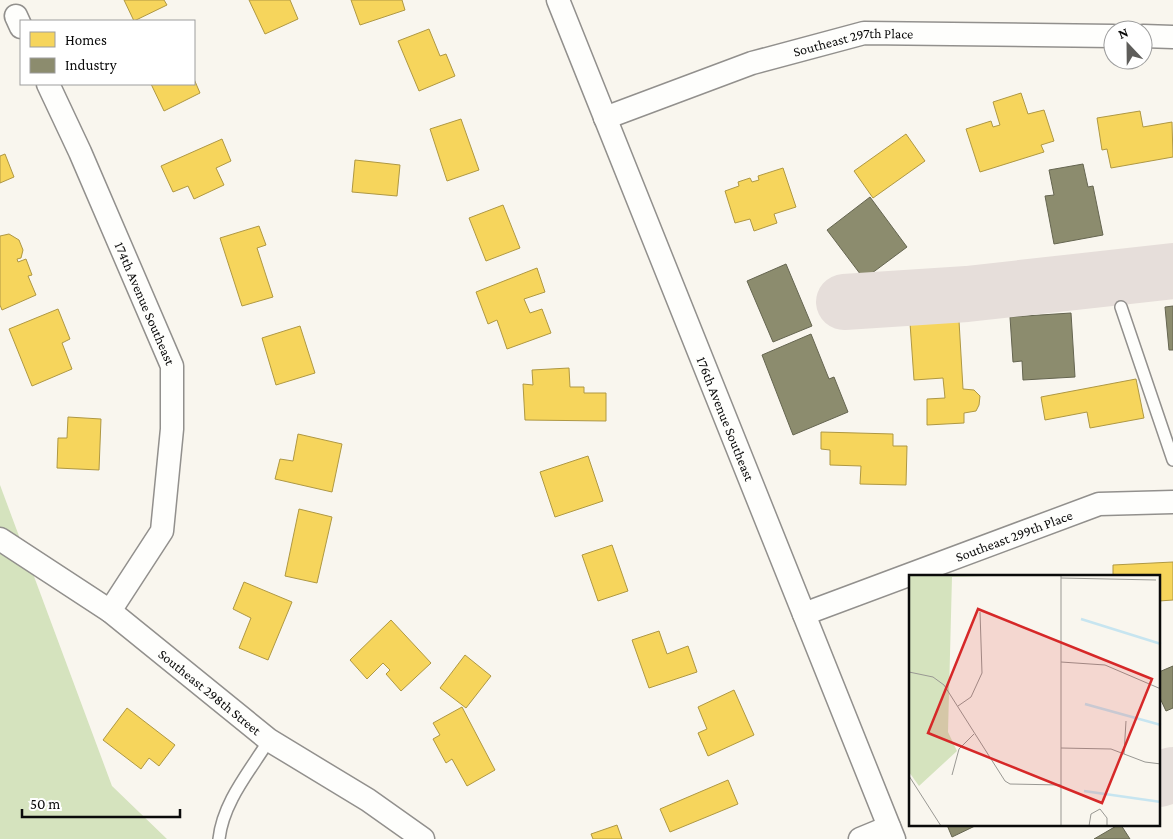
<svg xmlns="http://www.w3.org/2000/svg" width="1173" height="839" viewBox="0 0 1173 839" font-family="'Crimson Pro',serif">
<rect width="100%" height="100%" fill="#f9f6ee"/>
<path fill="#d5e3be" d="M0 485 112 786 167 839H0Z"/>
<g fill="#f6d55c" stroke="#af9843">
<path d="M124 0H164L167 5 134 21Z"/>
<path d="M249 0H290L298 19 265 34Z"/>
<path d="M351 0H402L405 10 360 25Z"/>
<path d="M429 29 440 56 446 54 455 76 419 91 398 41Z"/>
<path d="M194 79 200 93 164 111 151 84H194Z"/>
<path d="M1021 93 1028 114 1044 110 1054 141 1041 145 1044 152 980 172 966 129 991 121 993 127 1000 125 993 102Z"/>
<path d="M1140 111 1143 127 1172 122 1173 157 1111 168 1107 149 1102 150 1097 118Z"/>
<path d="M461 119 479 170 447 181 430 129Z"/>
<path d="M906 134 925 161 873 198 854 171Z"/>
<path d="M222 139 231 161 216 168 224 185 194 199 188 186 173 192 161 166Z"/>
<path d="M5 154 14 177 0 183V156Z"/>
<path d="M355 160 400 165 397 196 352 192Z"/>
<path d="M783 168 796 207 774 214 777 223 754 231 750 219 735 223 725 191 739 186 738 182 750 178 752 182 759 180 758 176Z"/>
<path d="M503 205 520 248 486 261 469 218Z"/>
<path d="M259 226 266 245 257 248 273 297 242 306 220 238Z"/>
<path d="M9 234 19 240 23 250 21 258 17 259 18 262 26 259 32 275 28 276 36 295 2 310 0 305V236Z"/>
<path d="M537 268 545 292 524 299 530 313 542 309 551 333 507 349 497 320 488 324 476 292Z"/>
<path d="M58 309 70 339 62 343 72 369 32 386 9 329Z"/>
<path d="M959 321 963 389 974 390 980 396 979 405 976 411 964 413V423L927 425V399L945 398 943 378 914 380 910 323Z"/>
<path d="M300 326 315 373 276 385 262 338Z"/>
<path d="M569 368 570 387H584V393H606V421L525 420 523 384 533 385 532 370Z"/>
<path d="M1136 379 1144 418 1090 428 1087 412 1045 420 1041 397Z"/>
<path d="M68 417 101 419 99 470 57 468 58 438H67Z"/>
<path d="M821 432 893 434V446H907L906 485 860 484 861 466 830 465V450L821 449Z"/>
<path d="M298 434 342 444 332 492 275 479 280 459 293 461Z"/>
<path d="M588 456 603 501 555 517 540 472Z"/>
<path d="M299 509 332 517 317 583 285 576Z"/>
<path d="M612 545 628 591 598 601 582 555Z"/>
<path d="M1173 562V600L1159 601V576H1113V565Z"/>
<path d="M244 582 292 602 268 660 239 648 251 618 233 609Z"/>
<path d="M391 620 431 663 401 691 386 674 390 670 383 663 367 679 350 660Z"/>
<path d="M659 631 667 654 688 646 697 672 649 688 632 640Z"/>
<path d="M465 655 491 676 466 708 440 688Z"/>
<path d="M734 690 754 735 708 756 698 733 707 729 698 707Z"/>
<path d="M462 707 495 770 467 786 452 759 446 763 433 739 440 735 433 723Z"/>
<path d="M127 708 175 745 159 766 149 758 141 769 103 740Z"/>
<path d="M728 780 738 804 670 832 660 809Z"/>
<path d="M617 825 622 839H593L591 834Z"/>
</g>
<g fill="#8c8c6e" stroke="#656550">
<path d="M1083 164 1088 187 1093 186 1103 235 1054 244 1045 196 1054 195 1049 170Z"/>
<path d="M870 197 907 247 864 279 827 230Z"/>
<path d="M786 264 812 326 773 342 747 281Z"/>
<path d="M1173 306V350H1169L1165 307Z"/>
<path d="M1071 313 1075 377 1023 380 1022 361 1013 362 1010 317Z"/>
<path d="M811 334 829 379 834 377 848 412 793 435 762 355Z"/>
<path d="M1173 666V708L1166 711 1159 696V672Z"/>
<path d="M947 825H977L952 837Z"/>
<path d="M1118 825H1121L1130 839H1094Z"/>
</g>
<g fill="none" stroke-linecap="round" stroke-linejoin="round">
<g stroke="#e6deda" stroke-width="56">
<path d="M844 302 967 294 1173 271"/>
<path d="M1159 779 1173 775"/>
</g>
<defs>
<g id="service">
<path d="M1121 307 1173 460"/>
<path d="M219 839C223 802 250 771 269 740"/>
</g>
<g id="minor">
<path id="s1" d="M558 0 894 839"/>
<path d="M16 16 21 27"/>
<path d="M1143 36 1173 37"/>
<path id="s2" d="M48 84 80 152 172 366V429L162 531 110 611"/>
<path id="s3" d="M605 118 752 63 864 33 1113 36"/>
<path id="s4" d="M0 539 110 611 269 740 368 800 423 839"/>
<path id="s5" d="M804 614 1099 504 1173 502"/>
<path d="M860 839 889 827"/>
</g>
</defs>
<use href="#service" stroke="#92908d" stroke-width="14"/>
<use href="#minor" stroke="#92908d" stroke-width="25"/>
<use href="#service" stroke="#fefefc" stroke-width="11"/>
<use href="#minor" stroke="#fefefc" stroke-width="22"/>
</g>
<g text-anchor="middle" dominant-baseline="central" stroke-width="5" stroke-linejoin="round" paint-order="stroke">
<g font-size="14" fill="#0a0a0a" stroke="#fff">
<text stroke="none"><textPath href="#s3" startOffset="261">Southeast 297th Place</textPath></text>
<text stroke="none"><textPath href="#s2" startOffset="240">174th Avenue Southeast</textPath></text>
<text stroke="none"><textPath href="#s1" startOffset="451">176th Avenue Southeast</textPath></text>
<text stroke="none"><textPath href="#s5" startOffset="224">Southeast 299th Place</textPath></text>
<text stroke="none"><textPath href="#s4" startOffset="260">Southeast 298th Street</textPath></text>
</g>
</g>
<g transform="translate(909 575)">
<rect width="251" height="251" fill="#f9f6ee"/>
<path d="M0 0H110L43 2 39 157 48 176 10 211 0 197Z" fill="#d5e3be"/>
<path fill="none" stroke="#c7e5f0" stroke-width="2.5" d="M172 44 252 69M176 129 252 150M175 216 252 227"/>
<path fill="none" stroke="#999893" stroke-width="1" d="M152 3 247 5M152 87 196 90 252 114M0 97 24 102 35 110 96 206 101 209 152 210M49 131 62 122 73 98 71 37M152 173 202 174 236 187 252 189M215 179 217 146M43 200 50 174 65 159M0 201 32 251M152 251V0M180 251 182 239 191 234 198 243V251"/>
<path fill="#d62828" fill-opacity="0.15" stroke="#d62828" stroke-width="2.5" d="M69 34 243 104 193 228 19 158Z"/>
<rect width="251" height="251" fill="none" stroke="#0a0a0a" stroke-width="2.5"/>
</g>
<rect x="20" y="20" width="175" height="65" fill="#ffffff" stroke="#9d9d9d"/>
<rect x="30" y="32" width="25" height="15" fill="#f6d55c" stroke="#9d9d9d"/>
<text x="65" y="45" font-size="15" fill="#0a0a0a">Homes</text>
<rect x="30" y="58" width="25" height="15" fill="#8c8c6e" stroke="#9d9d9d"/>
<text x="65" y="70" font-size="15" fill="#0a0a0a">Industry</text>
<g transform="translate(1128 45) rotate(338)"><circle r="24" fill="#ffffff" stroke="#9d9d9d"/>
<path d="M0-4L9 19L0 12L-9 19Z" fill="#5e5d5a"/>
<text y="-8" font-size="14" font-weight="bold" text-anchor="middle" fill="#0a0a0a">N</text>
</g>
<path d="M22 809v8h158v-8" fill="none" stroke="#0a0a0a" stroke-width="2.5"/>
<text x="30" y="809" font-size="15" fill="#0a0a0a" stroke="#ffffff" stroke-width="4" paint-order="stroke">50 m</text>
</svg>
